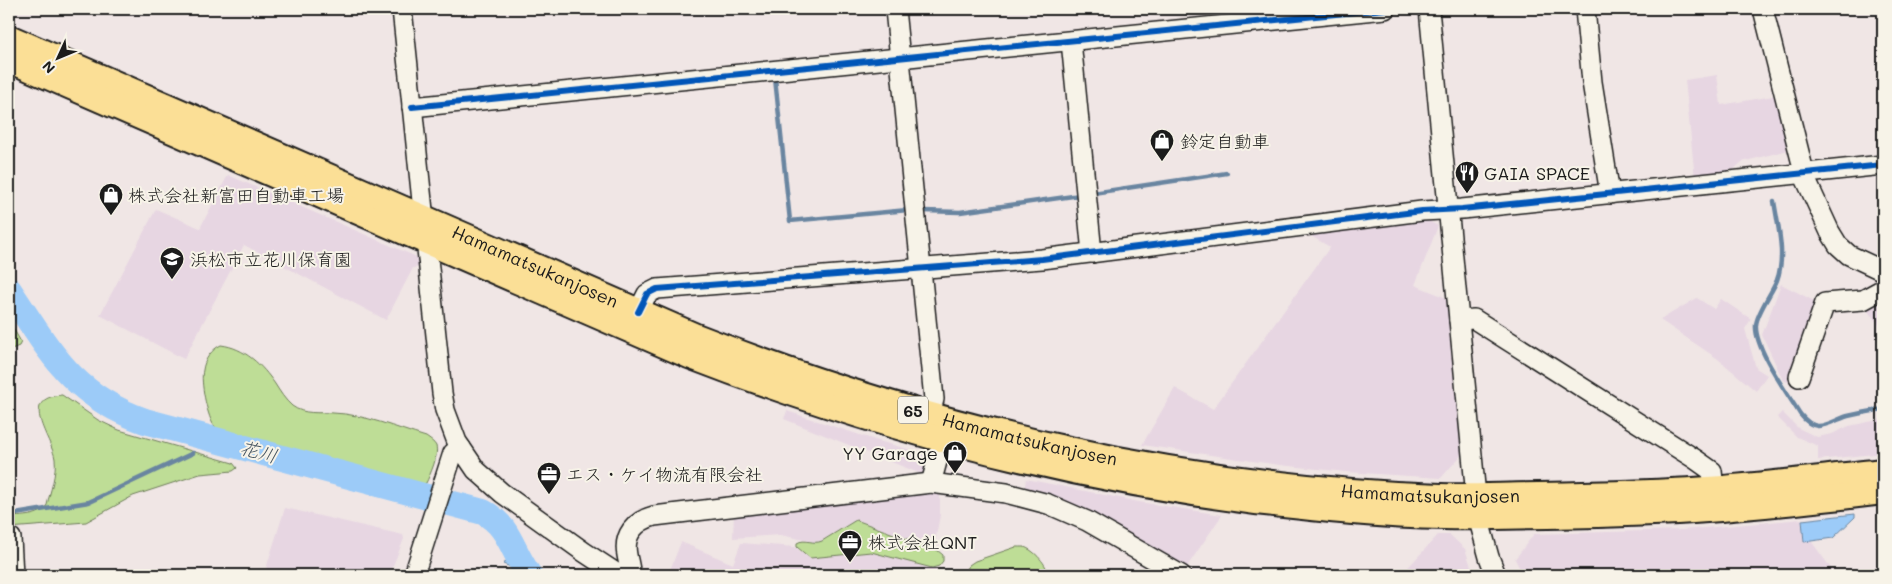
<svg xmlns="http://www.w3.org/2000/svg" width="1892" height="584" viewBox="0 0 1892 584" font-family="Mali,'Klee One',sans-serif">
<rect width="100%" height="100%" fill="#f0e6e5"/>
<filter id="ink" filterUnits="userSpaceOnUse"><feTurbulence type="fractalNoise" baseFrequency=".02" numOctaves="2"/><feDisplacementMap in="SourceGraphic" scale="10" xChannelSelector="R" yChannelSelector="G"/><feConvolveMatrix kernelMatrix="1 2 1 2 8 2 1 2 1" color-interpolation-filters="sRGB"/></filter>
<g filter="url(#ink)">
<g fill="#e7d6e2">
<path d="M1717 75 1721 105 1779 95 1792 149 1742 162 1726 176 1695 179 1685 80Z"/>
<path d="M228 175 419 258 420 267 413 268 386 320 244 245 184 359 100 315 156 209 200 228Z"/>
<path d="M1421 217 1438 226 1415 285 1449 299 1464 452 1441 478 1346 472 1280 465 1142 445 1175 388 1213 409 1330 247 1304 232Z"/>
<path d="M1781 284 1820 304 1792 384 1783 380 1762 335Z"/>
<path d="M1883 294V324L1879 325 1863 305Z"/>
<path d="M1697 298 1714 309 1721 299 1751 319 1745 329 1756 368 1767 375 1756 391 1718 359 1660 320Z"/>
<path d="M787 411 875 440 933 456 924 475 784 419Z"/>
<path d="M1782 412 1798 428 1817 437 1832 434 1849 426 1883 419V453L1818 460V446L1797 437 1777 417Z"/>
<path d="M1026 479 1139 502 1222 515 1184 571 1024 491Z"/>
<path d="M940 491V515L934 548 856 520 818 543 781 535 733 538 734 513Z"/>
<path d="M285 508 403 535 404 539 389 575H264Z"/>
<path d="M1802 519 1804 541H1811L1836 575H1523L1515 559 1534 534 1682 530Z"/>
<path d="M1438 535H1450L1465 549 1474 575H1401Z"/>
<path d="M681 542 733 564 741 543 795 547 806 556 814 558 871 552 941 570 943 575H668Z"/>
</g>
<g fill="#bedd96" stroke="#6d7c59">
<path d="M9 321 21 342 19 346 9 350Z"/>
<path d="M221 345C245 348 262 365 275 384 280 392 285 400 292 406 304 415 319 412 333 413 364 414 396 428 426 437 430 440 434 442 436 446 439 455 430 475 426 483L421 486 415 485 225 434C220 432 216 429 213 424 207 414 200 382 203 370 204 360 212 349 221 345Z"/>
<path d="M62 395 98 420 119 430 233 463 237 468 233 471 200 474 133 496 86 522 9 528V517C20 516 41 517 47 505 50 492 57 473 55 459 52 438 17 398 62 395Z"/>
<path d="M856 520 937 550 943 555V561L939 566 932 568 871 552 810 558 797 547V543C805 538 813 545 822 541Z"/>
<path d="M1016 547C1018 547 1023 547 1024 547 1034 550 1048 565 1048 575H968L966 572 969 565 975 561Z"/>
</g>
<g fill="#9ccbf8" stroke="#6985a0">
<path d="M1855 514V517L1833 538 1804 542 1802 520Z"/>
<path d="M525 548 528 569 523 572 503 564Z"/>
</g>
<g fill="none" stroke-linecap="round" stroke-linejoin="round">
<g stroke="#6985a0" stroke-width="4.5">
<path d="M775 78 790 221 908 210"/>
<path d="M1093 193 1227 173"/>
<path d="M1774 201C1778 227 1786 255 1777 280 1772 293 1757 312 1756 325 1754 348 1788 394 1800 414 1817 436 1828 422 1848 416 1860 413 1872 411 1883 409"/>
<path d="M923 211 960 212 1080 195"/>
<path d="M209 445 219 440"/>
<path d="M9 515 89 502 193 453"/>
</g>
<path stroke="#9ccbf8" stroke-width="26" d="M9 290C50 351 71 395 145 421L483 512C510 526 512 552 529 575"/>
<defs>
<g id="minor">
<path d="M402 9 442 393 445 410 457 442 476 470 502 493 584 552 619 575"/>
<path d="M895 9 934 399 930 415"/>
<path d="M1429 9 1478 517 1489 557 1496 575"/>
<path d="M1585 9 1592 82 1610 194"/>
<path d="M1763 9 1806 180 1830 232 1838 245 1849 255 1883 271"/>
<path d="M1071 41 1092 253"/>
<path d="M412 107 1385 9"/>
<path d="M638 312 647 294 657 289 1042 259 1422 211 1462 209 1883 165"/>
<path d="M1459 320 1474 319 1695 459 1712 471 1714 489"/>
<path d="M1799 377 1825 303 1863 300 1883 289"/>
<path d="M931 483 943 440"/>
<path d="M11 538 13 575"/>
<path d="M414 575 453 453 461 448"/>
<path d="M630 575C631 569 628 562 627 555 623 535 635 521 654 516L931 483 1006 493 1048 504 1087 521 1181 575"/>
</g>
<g id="major">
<path id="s1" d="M9 37 696 336C933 429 1186 487 1441 496 1473 497 1506 495 1538 495 1595 494 1652 493 1708 489 1767 485 1825 477 1883 471"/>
<path d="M9 60 689 356C872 427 1061 477 1256 502 1318 509 1381 516 1444 517 1479 518 1514 516 1548 516 1601 515 1654 514 1707 510 1766 506 1825 499 1883 492"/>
</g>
</defs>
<use href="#minor" stroke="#1c1c1c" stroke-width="22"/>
<use href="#major" stroke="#1c1c1c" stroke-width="28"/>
<use href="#minor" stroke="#f7f3e8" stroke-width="19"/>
<use href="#major" stroke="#fbdf96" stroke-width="24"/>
<defs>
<g id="cycleway">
<path d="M412 107 1385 9"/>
<path d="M638 312 647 294 657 289 1042 259 1422 211 1462 209 1883 165"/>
</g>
</defs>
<use href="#cycleway" stroke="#f7f3e8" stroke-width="9"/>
<use href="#cycleway" stroke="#0057b8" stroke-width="6"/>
</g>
</g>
<defs>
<symbol id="shop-pin" viewBox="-11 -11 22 30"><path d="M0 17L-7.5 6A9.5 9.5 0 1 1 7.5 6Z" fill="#1c1c1c" stroke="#f7f3e8"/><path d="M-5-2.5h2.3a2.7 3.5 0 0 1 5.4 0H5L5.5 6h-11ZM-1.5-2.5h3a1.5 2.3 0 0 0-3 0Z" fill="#fff"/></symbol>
<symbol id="restaurant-pin" viewBox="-11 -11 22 30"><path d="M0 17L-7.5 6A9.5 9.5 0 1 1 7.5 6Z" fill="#1c1c1c" stroke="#f7f3e8"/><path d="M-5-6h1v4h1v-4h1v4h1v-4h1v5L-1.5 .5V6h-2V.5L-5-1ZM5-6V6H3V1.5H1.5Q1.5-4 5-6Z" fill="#fff"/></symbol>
<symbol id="school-pin" viewBox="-11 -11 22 30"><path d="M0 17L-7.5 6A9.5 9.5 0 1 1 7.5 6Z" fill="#1c1c1c" stroke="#f7f3e8"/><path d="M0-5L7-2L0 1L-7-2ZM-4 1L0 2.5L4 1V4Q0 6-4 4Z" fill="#fff"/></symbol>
<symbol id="office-pin" viewBox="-11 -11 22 30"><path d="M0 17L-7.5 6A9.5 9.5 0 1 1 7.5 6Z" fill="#1c1c1c" stroke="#f7f3e8"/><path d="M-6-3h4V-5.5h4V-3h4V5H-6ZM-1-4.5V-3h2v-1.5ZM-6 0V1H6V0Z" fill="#fff"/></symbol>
</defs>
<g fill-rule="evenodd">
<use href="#shop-pin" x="1148" y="127" width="28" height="38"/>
<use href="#restaurant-pin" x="1453" y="159" width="28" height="38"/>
<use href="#shop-pin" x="97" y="181" width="28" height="38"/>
<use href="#school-pin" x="158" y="245" width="28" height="38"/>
<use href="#shop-pin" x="941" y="439" width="28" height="38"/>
<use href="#office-pin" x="535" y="460" width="28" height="38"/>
<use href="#office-pin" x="836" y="528" width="28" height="38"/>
</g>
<g text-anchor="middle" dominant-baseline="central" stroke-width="4" stroke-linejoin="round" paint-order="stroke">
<rect fill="#f7f3e8" stroke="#5e5c59" stroke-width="1" x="898" y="396.5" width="30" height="27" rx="4"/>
<g font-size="16" font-weight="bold" fill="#1c1c1c">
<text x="913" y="410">65</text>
</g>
<g font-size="18" fill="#1c1c1c" stroke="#f7f3e8" text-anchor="start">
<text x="1180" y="141">鈴定自動車</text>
<text x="1484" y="173">GAIA SPACE</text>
<text x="128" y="195">株式会社新富田自動車工場</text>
<text x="190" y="259">浜松市立花川保育園</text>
<text x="938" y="453" text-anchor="end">YY Garage</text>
<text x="566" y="474">エス・ケイ物流有限会社</text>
<text x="868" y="542">株式会社QNT</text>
</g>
<g font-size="18" fill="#1c1c1c" stroke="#f7f3e8">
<text stroke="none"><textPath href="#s1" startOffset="574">Hamamatsukanjosen</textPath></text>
<text stroke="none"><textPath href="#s1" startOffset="1099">Hamamatsukanjosen</textPath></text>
<text stroke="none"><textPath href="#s1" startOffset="1504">Hamamatsukanjosen</textPath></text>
</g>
<g font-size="19" font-style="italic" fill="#42515e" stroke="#f7f3e8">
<text transform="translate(259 451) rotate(15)">花川</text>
</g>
</g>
<rect width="1892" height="584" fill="none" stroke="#f7f3e8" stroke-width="30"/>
<rect x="15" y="15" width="1862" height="554" fill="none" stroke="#1c1c1c" stroke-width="2" filter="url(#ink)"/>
<g transform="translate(58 58) rotate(226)" stroke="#f7f3e8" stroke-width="4" paint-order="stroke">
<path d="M0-4L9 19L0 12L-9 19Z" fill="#1c1c1c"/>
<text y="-8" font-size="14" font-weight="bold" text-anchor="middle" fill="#1c1c1c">N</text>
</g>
</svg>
